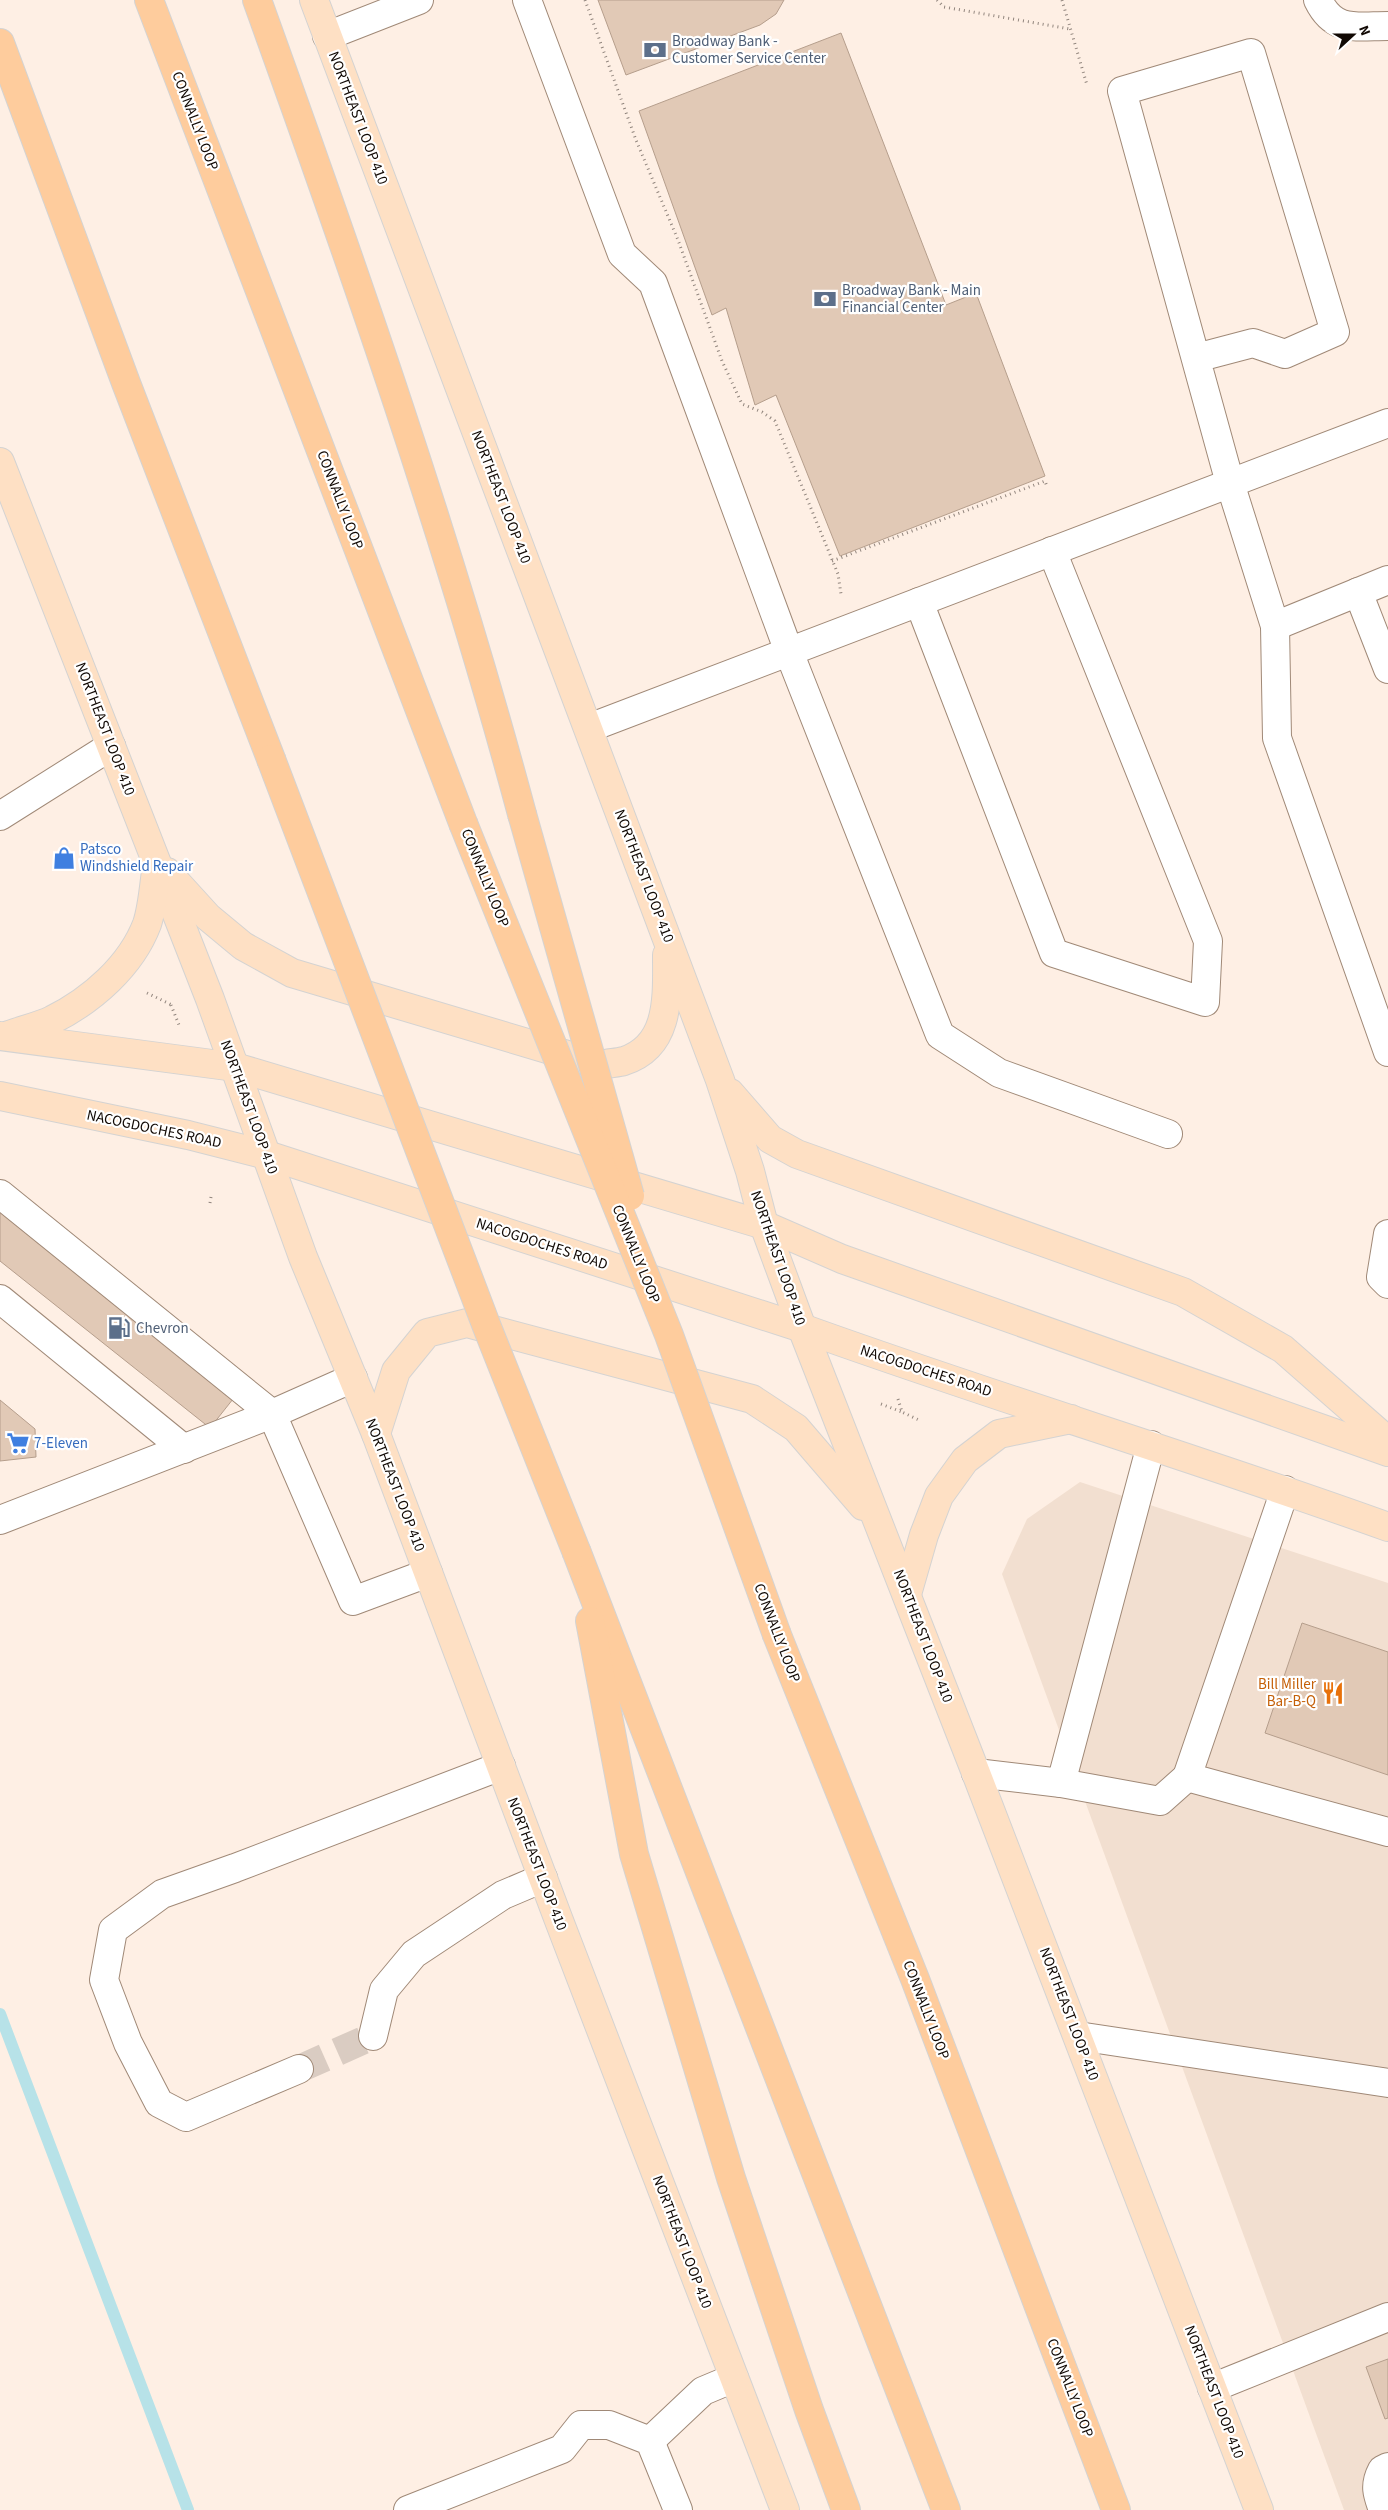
<svg xmlns="http://www.w3.org/2000/svg" width="1388" height="2510" viewBox="0 0 1388 2510" font-family="'Source Sans 3',sans-serif">
<rect width="100%" height="100%" fill="#feefe4"/>
<path fill="#f2dfd0" d="M1080 1482 1388 1583V2510H1344L1002 1574 1027 1519Z"/>
<g fill="none" stroke-linecap="round" stroke-linejoin="round">
<path stroke="#b7e2e8" stroke-width="12" d="M0 2014 188 2510"/>
</g>
<g fill="#e1c9b6" stroke="#b59e8c">
<path d="M598 0H784L776 14 760 25 626 75Z"/>
<path d="M841 33 946 305 976 293 1045 476 840 556 776 395 755 405 726 308 712 315 639 111Z"/>
<path d="M0 1204 237 1394 210 1428 0 1261Z"/>
<path d="M0 1400 35 1429 36 1457 0 1461Z"/>
<path d="M1302 1623 1388 1652V1775L1265 1733Z"/>
<path d="M1388 2359V2418L1385 2419 1366 2367Z"/>
</g>
<g fill="none" stroke-linecap="round" stroke-linejoin="round">
<path stroke="#daccc2" stroke-width="28" stroke-dasharray="28 14" stroke-linecap="butt" d="M299 2069 373 2036"/>
<defs>
<g id="minor">
<path d="M527 0 622 254 653 283 789 652 940 1035 999 1073 1168 1134"/>
<path d="M1318 0C1334 33 1356 26 1388 26"/>
<path d="M327 36 419 0"/>
<path d="M1196 358 1253 343 1285 354 1335 332 1251 53 1122 91 1230 483 1275 626 1277 738 1388 1052"/>
<path d="M1358 592 1388 669"/>
<path d="M919 602 1054 953 1205 1002 1208 941 1052 551"/>
<path d="M1275 626 1388 580"/>
<path d="M589 728 1388 423"/>
<path d="M0 816 111 746"/>
<path d="M0 1194 272 1414 0 1520"/>
<path d="M1388 1234 1381 1277 1388 1284"/>
<path d="M0 1299 184 1449"/>
<path d="M353 1378 272 1414 353 1601 428 1573"/>
<path d="M1285 1490 1187 1777 1388 1832"/>
<path d="M976 1773 1061 1783 1151 1445"/>
<path d="M1061 1783 1160 1801 1187 1777"/>
<path d="M373 2036 384 1990 414 1954 503 1895 543 1878"/>
<path d="M1078 2036 1388 2083"/>
<path d="M299 2069 186 2117 159 2103 128 2043 104 1980 113 1930 162 1894 235 1868 501 1766"/>
<path d="M1212 2388 1388 2317"/>
<path d="M650 2441 703 2391 734 2378"/>
<path d="M408 2510 562 2449 581 2425H609L650 2441 678 2510"/>
<path d="M1383 2510C1377 2494 1374 2485 1382 2470L1388 2467"/>
</g>
<g id="major">
<path d="M314 0 720 1080 750 1171 764 1225 802 1328 976 1773 1259 2510"/>
<path d="M0 462 210 999 303 1257 376 1434 558 1918 785 2510"/>
<path d="M167 872 208 917 243 946 292 973 601 1065C608 1063 617 1063 624 1061 671 1046 667 995 667 955"/>
<path d="M9 1035C23 1030 39 1026 52 1020 92 1000 131 966 147 924 153 906 154 883 157 864"/>
<path d="M0 1036 235 1067 764 1225 842 1259 1388 1452"/>
<path d="M730 1093 770 1139 797 1154 1183 1292 1283 1349 1388 1441"/>
<path d="M0 1096 188 1135 267 1155 802 1328C996 1398 1194 1457 1388 1527"/>
<path d="M376 1434 396 1371 427 1333 467 1323 752 1399 796 1428 863 1506"/>
<path d="M907 1594 924 1535 939 1496 965 1460 999 1434 1071 1419"/>
</g>
<g id="highway">
<path d="M149 0 463 823"/>
<path d="M257 0C354 269 448 538 522 814"/>
<path d="M0 43 126 383 271 759"/>
<path d="M577 1553 946 2510"/>
<path d="M590 1621 634 1854 731 2178 809 2410 846 2510"/>
<path d="M777 1635 915 1979 1116 2510"/>
</g>
</defs>
<use href="#minor" stroke="#a08977" stroke-width="30"/>
<use href="#major" stroke="#d4d3d2" stroke-width="30"/>
<use href="#highway" stroke="#d4d3d2" stroke-width="30"/>
<g stroke="#91857d" stroke-width="3" stroke-dasharray="1 4" stroke-linecap="butt">
<path d="M585 0 636 140 678 240 722 361 742 404 762 412 775 421 838 574 841 594"/>
<path d="M937 0 944 7 1070 29"/>
<path d="M1062 0 1087 85"/>
<path d="M832 561 1045 481 1047 487"/>
<path d="M147 993 174 1006"/>
<path d="M171 1005 179 1025"/>
<path d="M210 1203 211 1197"/>
<path d="M898 1399 902 1412 921 1421"/>
<path d="M881 1404 902 1412"/>
</g>
<use href="#minor" stroke="#fff" stroke-width="28"/>
<use href="#major" stroke="#fee0c4" stroke-width="28"/>
<use href="#highway" stroke="#fecc9d" stroke-width="28"/>
<defs>
<g id="highway-bridge">
<path d="M271 759 487 1327 577 1553"/>
<path d="M522 814 630 1196"/>
<path d="M463 823 669 1335 777 1635"/>
</g>
</defs>
<use href="#highway-bridge" stroke="#d4d3d2" stroke-width="30" stroke-linecap="butt"/>
<use href="#highway-bridge" stroke="#fecc9d" stroke-width="28"/>
</g>
<defs>
<symbol id="bank-bare" viewBox="-9 -9 18 18"><path d="M-6-4H6V4H-6ZM0-2.3a2.3 2.3 0 1 0 0 4.6a2.3 2.3 0 1 0 0-4.6Z" fill="#5c6f8a" stroke="#fff" stroke-width="2.5" paint-order="stroke"/></symbol>
<symbol id="shop-bare" viewBox="-9 -9 18 18"><path d="M-5-2.5h2.3a2.7 3.5 0 0 1 5.4 0H5L5.5 6h-11ZM-1.5-2.5h3a1.5 2.3 0 0 0-3 0Z" fill="#3f7fe0" stroke="#fff" stroke-width="2.5" paint-order="stroke"/></symbol>
<symbol id="fuel-bare" viewBox="-9 -9 18 18"><path d="M-5.5-6h7V0h2V4h1.3V-2.5L3-4.5l.8-.8L6-3V5H2.5V1h-1V6h-7ZM-4.2-4.7v3.2H.2V-4.7Z" fill="#5c6f8a" stroke="#fff" stroke-width="2.5" paint-order="stroke"/></symbol>
<symbol id="supermarket-bare" viewBox="-9 -9 18 18"><path d="M-6-5.5h2.5l.6 2H6L4.5 2H-2.5L-4.4-4H-6ZM-1.5 3.2a1.3 1.3 0 1 0 .1 0ZM3 3.2a1.3 1.3 0 1 0 .1 0Z" fill="#3f7fe0" stroke="#fff" stroke-width="2.5" paint-order="stroke"/></symbol>
<symbol id="restaurant-bare" viewBox="-9 -9 18 18"><path d="M-5-6h1v4h1v-4h1v4h1v-4h1v5L-1.5 .5V6h-2V.5L-5-1ZM5-6V6H3V1.5H1.5Q1.5-4 5-6Z" fill="#e8710a" stroke="#fff" stroke-width="2.5" paint-order="stroke"/></symbol>
</defs>
<g fill-rule="evenodd">
<use href="#bank-bare" x="639" y="34" width="32" height="32"/>
<use href="#bank-bare" x="809" y="283" width="32" height="32"/>
<use href="#shop-bare" x="48" y="842" width="32" height="32"/>
<use href="#fuel-bare" x="103" y="1312" width="32" height="32"/>
<use href="#supermarket-bare" x="2" y="1427" width="32" height="32"/>
<use href="#restaurant-bare" x="1317" y="1677" width="32" height="32"/>
</g>
<g text-anchor="middle" dominant-baseline="central" stroke-width="4.5" stroke-linejoin="round" paint-order="stroke">
<g font-size="15" fill="#4e5e75" stroke="#fff" text-anchor="start">
<text x="672" y="41">Broadway Bank -<tspan x="672" dy="17">Customer Service Center</tspan></text>
<text x="842" y="290">Broadway Bank - Main<tspan x="842" dy="17">Financial Center</tspan></text>
<text x="136" y="1328">Chevron</text>
</g>
<g font-size="15" fill="#110904" stroke="#fff">
<text transform="translate(358 118) rotate(69)">NORTHEAST LOOP 410</text>
<text transform="translate(195 121) rotate(69)">CONNALLY LOOP</text>
<text transform="translate(501 497) rotate(69)">NORTHEAST LOOP 410</text>
<text transform="translate(340 500) rotate(69)">CONNALLY LOOP</text>
<text transform="translate(105 729) rotate(69)">NORTHEAST LOOP 410</text>
<text transform="translate(644 876) rotate(69)">NORTHEAST LOOP 410</text>
<text transform="translate(485 878) rotate(68)">CONNALLY LOOP</text>
<text transform="translate(249 1107) rotate(70)">NORTHEAST LOOP 410</text>
<text transform="translate(154 1129) rotate(12)">NACOGDOCHES ROAD</text>
<text transform="translate(542 1244) rotate(18)">NACOGDOCHES ROAD</text>
<text transform="translate(636 1254) rotate(68)">CONNALLY LOOP</text>
<text transform="translate(778 1258) rotate(71)">NORTHEAST LOOP 410</text>
<text transform="translate(926 1371) rotate(18)">NACOGDOCHES ROAD</text>
<text transform="translate(395 1485) rotate(69)">NORTHEAST LOOP 410</text>
<text transform="translate(777 1633) rotate(69)">CONNALLY LOOP</text>
<text transform="translate(923 1636) rotate(69)">NORTHEAST LOOP 410</text>
<text transform="translate(537 1864) rotate(69)">NORTHEAST LOOP 410</text>
<text transform="translate(926 2010) rotate(69)">CONNALLY LOOP</text>
<text transform="translate(1069 2014) rotate(69)">NORTHEAST LOOP 410</text>
<text transform="translate(682 2242) rotate(69)">NORTHEAST LOOP 410</text>
<text transform="translate(1070 2388) rotate(69)">CONNALLY LOOP</text>
<text transform="translate(1214 2392) rotate(69)">NORTHEAST LOOP 410</text>
</g>
<g font-size="15" fill="#366cbe" stroke="#fff" text-anchor="start">
<text x="80" y="849">Patsco<tspan x="80" dy="17">Windshield Repair</tspan></text>
<text x="34" y="1443">7-Eleven</text>
</g>
<g font-size="15" fill="#c56008" stroke="#fff" text-anchor="end">
<text x="1316" y="1684">Bill Miller<tspan x="1316" dy="17">Bar-B-Q</tspan></text>
</g>
</g>
<g transform="translate(1353 35) rotate(69)" stroke="#ffffff" stroke-width="4" paint-order="stroke">
<path d="M0-4L9 19L0 12L-9 19Z" fill="#110904"/>
<text y="-8" font-size="14" font-weight="bold" text-anchor="middle" fill="#110904">N</text>
</g>
</svg>
